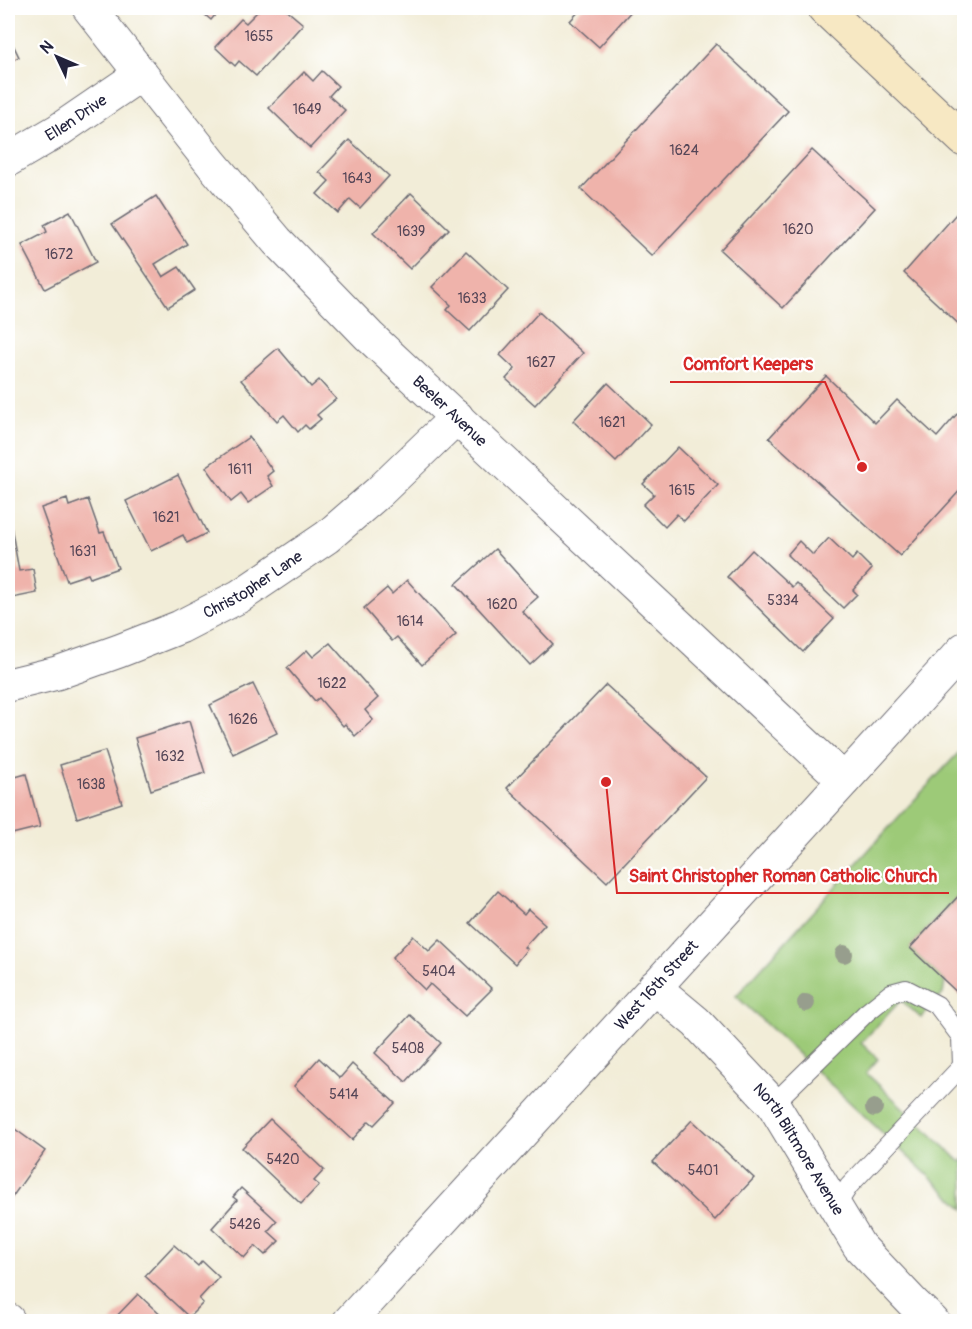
<svg xmlns="http://www.w3.org/2000/svg" width="972" height="1329" viewBox="0 0 972 1329" font-family="Pangolin,sans-serif">
<rect width="100%" height="100%" fill="#fff"/>
<filter id="ink" filterUnits="userSpaceOnUse"><feTurbulence type="fractalNoise" baseFrequency=".0167" numOctaves="2"/><feDisplacementMap in="SourceGraphic" scale="12" xChannelSelector="R" yChannelSelector="G"/><feConvolveMatrix kernelMatrix="1 2 1 2 8 2 1 2 1" color-interpolation-filters="sRGB"/></filter>
<filter id="wash" filterUnits="userSpaceOnUse"><feTurbulence type="fractalNoise" baseFrequency=".008" numOctaves="4" result="noise"/><feDisplacementMap in="SourceGraphic" scale="24" xChannelSelector="R" yChannelSelector="G"/><feGaussianBlur stdDeviation="1.35" result="paint"/><feColorMatrix in="noise" values="0 0 0 0 0 0 0 0 0 0 0 0 0 0 0 0 0 1.4 0 .05"/><feComposite in="paint" operator="in"/></filter>
<g filter="url(#wash)">
<rect width="100%" height="100%" fill="#f2edd8"/>
<path fill="#9dca78" stroke="#60765a" stroke-width="1.5" d="M964 747V890L910 948 945 981 943 994 921 1018 901 1000 861 1043 878 1059 866 1073 961 1162 964 1159V1209L736 996 904 811Z"/>
<g id="blocks">
<g fill="#efb3ab">
<path d="M197 8H221L211 20Z"/>
<path d="M261 8H284L303 24 256 76 239 61 235 66 215 47 241 19 246 23Z"/>
<path d="M582 8H634L599 47 570 21Z"/>
<path d="M8 34 19 57 8 62Z"/>
<path d="M716 44 788 111 652 256 581 189Z"/>
<path d="M322 71 338 86 329 96 345 110 310 148 269 108 304 72 313 81Z"/>
<path d="M349 140 389 176 360 208 350 199 338 213 317 194 329 181 319 172Z"/>
<path d="M812 150 875 208 783 308 720 250Z"/>
<path d="M411 193 449 229 410 269 373 233Z"/>
<path d="M156 196 187 244 155 264 163 277 179 267 195 290 168 307 112 224Z"/>
<path d="M70 211 96 262 45 289 22 245 47 232 44 225Z"/>
<path d="M956 214 964 222V329L904 273Z"/>
<path d="M466 251 508 290 470 331 447 310 451 305 432 287Z"/>
<path d="M8 288 13 301 8 303Z"/>
<path d="M539 312 583 353 535 405 506 379 515 369 500 355Z"/>
<path d="M278 348 311 387 319 380 336 399 317 415 321 419 309 429 305 425 298 432 284 415 277 421 241 380Z"/>
<path d="M826 376 875 423 897 400 937 437 957 414 964 421V486L900 556 769 438Z"/>
<path d="M608 383 651 424 616 462 573 421Z"/>
<path d="M249 437 273 471 267 476 273 486 248 503 241 494 231 502 206 467Z"/>
<path d="M678 447 718 485 684 521 677 514 665 527 643 505 654 494 643 484Z"/>
<path d="M178 475 207 533 187 543 183 535 151 551 126 501Z"/>
<path d="M67 499 69 506 88 499 100 533 104 532 118 568 90 578 88 574 67 581 41 508Z"/>
<path d="M11 526 19 571 33 569 37 593 12 598 13 605 8 606V527Z"/>
<path d="M829 538 852 560 857 554 872 569 853 590 857 594 843 608 787 555 799 541 813 555Z"/>
<path d="M495 549 538 597 522 611 553 644 530 665 456 584Z"/>
<path d="M752 550 792 587 796 583 834 619 803 652 727 577Z"/>
<path d="M407 580 456 635 422 665 397 637 392 641 364 608 387 588 392 594Z"/>
<path d="M330 643 378 698 365 710 373 720 355 736 345 724 343 726 319 698 315 701 287 668 307 650 313 657Z"/>
<path d="M253 684 277 733 233 754 210 705Z"/>
<path d="M606 685 706 777 607 882 507 788Z"/>
<path d="M189 721 205 773 151 790 135 738Z"/>
<path d="M105 751 122 803 77 818 60 765Z"/>
<path d="M26 774 40 827 8 835V779Z"/>
<path d="M964 890V999L910 948Z"/>
<path d="M498 891 524 914 528 909 545 924 524 947 527 949 515 964 470 923Z"/>
<path d="M413 936 429 951 440 940 492 989 465 1016 430 984 425 990 392 958Z"/>
<path d="M410 1015 441 1043 406 1082 375 1053Z"/>
<path d="M319 1058 340 1078 352 1064 395 1103 374 1125 369 1121 352 1140 294 1086Z"/>
<path d="M270 1119 324 1170 314 1181 319 1185 301 1204 242 1148Z"/>
<path d="M692 1120 754 1178 715 1220 653 1162Z"/>
<path d="M8 1124 45 1151 8 1203Z"/>
<path d="M241 1188 277 1221 268 1231 279 1241 265 1255 255 1246 244 1258 212 1228 237 1200 233 1197Z"/>
<path d="M174 1245 198 1266 202 1261 219 1277 199 1299 203 1303 189 1317 145 1276Z"/>
<path d="M138 1294 168 1322H111Z"/>
</g>
</g>
</g>
<g filter="url(#ink)">
<use href="#blocks" fill-opacity="0" stroke="#6b6972" stroke-width="1.5"/>
<g fill="none" stroke-linecap="round" stroke-linejoin="round">
<defs>
<path id="service" d="M773 1104 866 1013 891 993 906 989 937 1005 961 1037 962 1066 849 1186 836 1206"/>
<g id="minor">
<path id="s1" d="M89 8 212 164 277 241 369 336 844 780"/>
<path id="s2" d="M8 160 59 130 141 74"/>
<path id="s3" d="M8 685 57 673 119 651 180 627 240 596 327 537 379 492 457 417"/>
<path id="s4" d="M654 987 696 1022 773 1104 859 1246 915 1305 933 1322"/>
<path d="M8 1320 9 1322"/>
</g>
<g id="tertiary">
<path id="s5" d="M349 1322 964 649"/>
</g>
<path id="secondary" d="M824 8 964 140"/>
</defs>
<use href="#service" stroke="#6b6972" stroke-width="20"/>
<use href="#minor" stroke="#6b6972" stroke-width="35"/>
<use href="#tertiary" stroke="#6b6972" stroke-width="35"/>
<use href="#secondary" stroke="#6b6972" stroke-width="35"/>
<use href="#service" stroke="#fff" stroke-width="18"/>
<use href="#minor" stroke="#fff" stroke-width="33"/>
<use href="#tertiary" stroke="#fff" stroke-width="33"/>
<use href="#secondary" stroke="#f7e8c3" stroke-width="33"/>
</g>
<g fill="#979e8d">
<circle cx="844" cy="954" r="9"/>
<circle cx="806" cy="1003" r="9"/>
<circle cx="874" cy="1108" r="9"/>
</g>
</g>
<g text-anchor="middle" dominant-baseline="central" stroke-width="4.5" stroke-linejoin="round" paint-order="stroke">
<g font-size="14" fill="#554657">
<text x="259" y="36">1655</text>
<text x="307" y="109">1649</text>
<text x="684" y="150">1624</text>
<text x="357" y="178">1643</text>
<text x="798" y="229">1620</text>
<text x="411" y="231">1639</text>
<text x="59" y="254">1672</text>
<text x="472" y="298">1633</text>
<text x="541" y="362">1627</text>
<text x="612" y="422">1621</text>
<text x="240" y="469">1611</text>
<text x="682" y="490">1615</text>
<text x="166" y="517">1621</text>
<text x="83" y="551">1631</text>
<text x="783" y="600">5334</text>
<text x="502" y="604">1620</text>
<text x="410" y="621">1614</text>
<text x="332" y="683">1622</text>
<text x="243" y="719">1626</text>
<text x="170" y="756">1632</text>
<text x="91" y="784">1638</text>
<text x="439" y="971">5404</text>
<text x="408" y="1048">5408</text>
<text x="344" y="1094">5414</text>
<text x="283" y="1159">5420</text>
<text x="703" y="1170">5401</text>
<text x="245" y="1224">5426</text>
</g>
<g font-size="16" fill="#22223b" stroke="#fff">
<text stroke="none"><textPath href="#s2" startOffset="80">Ellen Drive</textPath></text>
<text stroke="none"><textPath href="#s1" startOffset="542">Beeler Avenue</textPath></text>
<text stroke="none"><textPath href="#s3" startOffset="266">Christopher Lane</textPath></text>
<text stroke="none"><textPath href="#s5" startOffset="456">West 16th Street</textPath></text>
<text stroke="none"><textPath href="#s4" startOffset="219">North Biltmore Avenue</textPath></text>
</g>
</g>
<path fill="none" stroke="#d62828" stroke-width="2" d="M862 467L825 382H670M606 782L617 893H949"/>
<g fill="#d62828" stroke="#fff" stroke-width="2">
<circle cx="862" cy="467" r="6"/>
<circle cx="606" cy="782" r="6"/>
</g>
<g font-size="18" text-anchor="middle" font-weight="bold" fill="#d62828" stroke="#fff" stroke-width="4.5" stroke-linejoin="round" paint-order="stroke">
<text x="748" y="370">Comfort Keepers</text>
<text x="783" y="882">Saint Christopher Roman Catholic Church</text>
</g>
<rect width="972" height="1329" fill="none" stroke="#fff" stroke-width="30"/>
<g transform="translate(57 57) rotate(314)" stroke="#ffffff" stroke-width="4.5" paint-order="stroke">
<path d="M0-4.5L10 22L0 15L-10 22Z" fill="#22223b"/>
<text y="-9" font-size="16" font-weight="bold" text-anchor="middle" fill="#22223b">N</text>
</g>
</svg>
